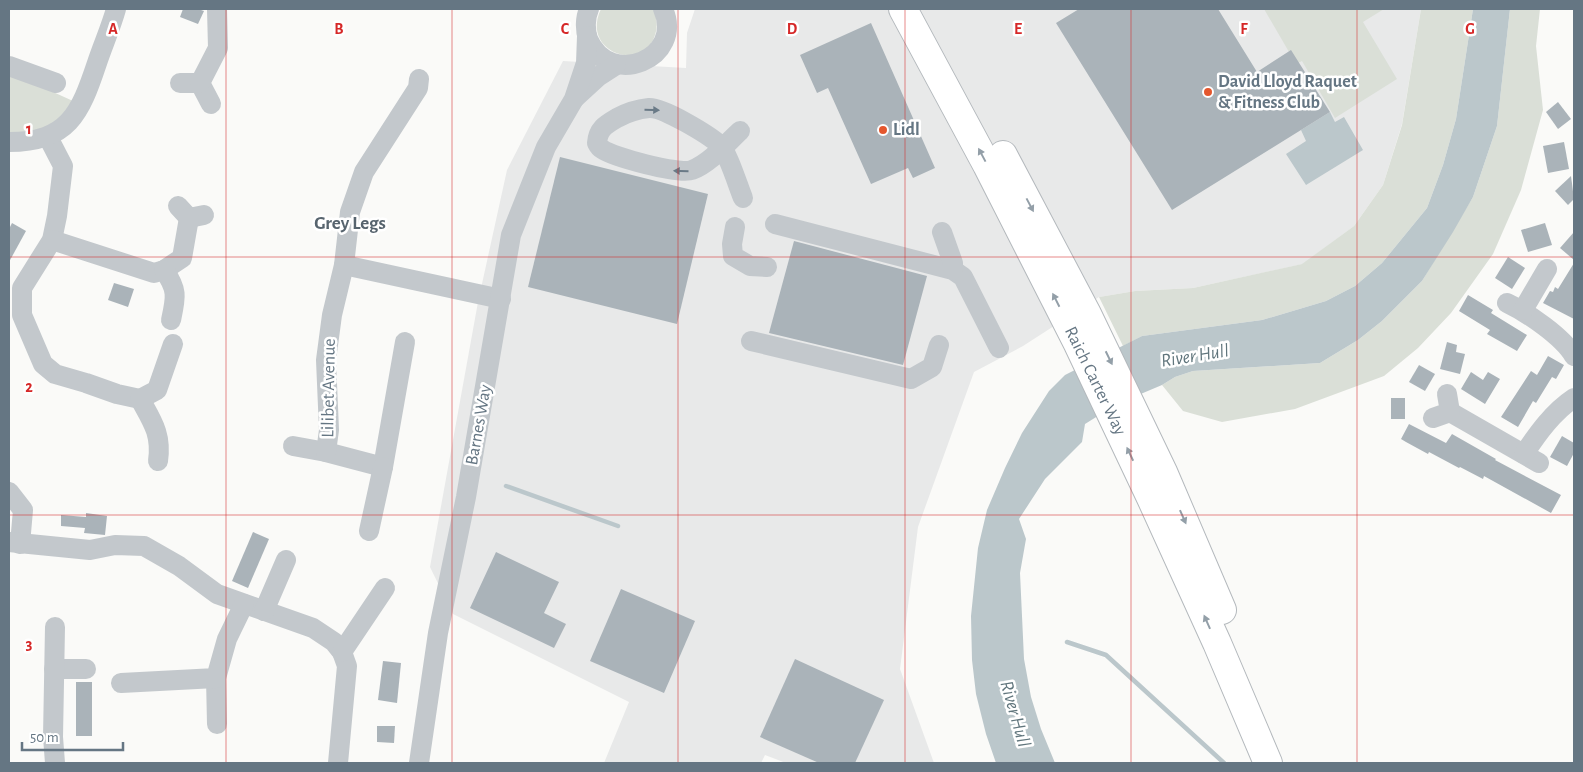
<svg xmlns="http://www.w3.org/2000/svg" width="1583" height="772" viewBox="0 0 1583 772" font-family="'Alegreya Sans',sans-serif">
<rect width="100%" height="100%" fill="#fafaf8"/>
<path fill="#e8e9e9" d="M695 9H1421L1402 124 1383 185 1354 226 1303 264 1193 288 1135 291 1099 297 1023 346 974 372 918 527 900 669 934 763H786L765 755 761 763H604L629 702 453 614 430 567 478 302 507 170 563 61 686 68 687 33Z"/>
<g fill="#dadfd7">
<path d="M601 9H653C657 17 658 26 655 35 643 74 580 52 601 9Z"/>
<path d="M1264 9H1384L1363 22 1397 79 1335 118 1302 61 1296 64Z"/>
<path d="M1421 9H1473L1456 119 1443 165 1427 208 1382 263 1355 286 1326 301 1262 320 1142 336 1123 346 1099 297 1135 291 1193 288 1302 264 1354 226 1383 185 1402 125Z"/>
<path d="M1510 9H1540L1536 46 1543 110 1521 190 1493 254 1451 313 1418 348 1384 376 1295 409 1222 422 1183 411 1162 385 1175 377 1193 371 1320 363 1358 340 1382 321 1422 281 1473 197 1497 126Z"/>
<path d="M9 72 73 101C53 130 42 131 9 133Z"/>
</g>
<g fill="#bbc7cb">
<path d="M1473 9H1510L1497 126 1473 197 1453 232 1422 281 1382 321 1358 340 1320 363 1193 371 1175 377 1162 385 1117 404 1085 424 1082 442 1045 479 1019 519 1026 539 1020 573 1024 659 1031 697 1041 729 1055 763H996L986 734 976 694 972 660 971 616 978 548 987 510 1005 468 1022 433 1049 391 1065 375 1142 336 1262 320 1326 301 1355 286 1382 263 1427 208 1443 165 1456 119Z"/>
<path d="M1330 112 1335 122 1344 117 1363 150 1306 185 1286 154 1306 141 1301 130Z"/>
</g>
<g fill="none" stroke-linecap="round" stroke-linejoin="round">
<g stroke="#bbc7cb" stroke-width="4.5">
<path d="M506 486 618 526"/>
<path d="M1067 642 1106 655 1224 763"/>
</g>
</g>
<g fill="#aab3b9">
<path d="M183 9H198L204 11 198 24 180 17Z"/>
<path d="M1079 9H1218L1257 72 1291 50 1330 112 1172 210 1056 23Z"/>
<path d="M871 23 935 168 913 178 908 168 871 184 828 88 817 93 800 55Z"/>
<path d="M1558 102 1571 119 1558 129 1546 112Z"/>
<path d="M1564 142 1569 169 1548 173 1543 146Z"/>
<path d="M560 157 708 194 677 324 528 287Z"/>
<path d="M1571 176 1574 199 1568 205 1555 191Z"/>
<path d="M12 223 26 231 9 262V229Z"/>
<path d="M1545 223 1552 245 1528 252 1521 230Z"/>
<path d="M1574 232V260L1560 248Z"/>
<path d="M794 241 927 276 903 365 769 333Z"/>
<path d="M1508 257 1525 268 1512 289 1495 278Z"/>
<path d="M1574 263V319L1543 303 1550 291 1553 292 1555 287 1558 289Z"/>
<path d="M114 283 134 289 128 307 108 300Z"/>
<path d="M1468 295 1493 310 1491 313 1527 335 1517 351 1487 334 1490 330 1459 311Z"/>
<path d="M1447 342 1457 345 1456 352 1465 354 1460 374 1440 369Z"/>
<path d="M1548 356 1564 365 1556 379 1552 377 1536 403 1533 401 1518 427 1501 417 1531 371 1537 375Z"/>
<path d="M1419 365 1435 374 1425 391 1409 382Z"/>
<path d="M1471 372 1483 380 1488 372 1500 379 1485 404 1461 389Z"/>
<rect x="1391" y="398" width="14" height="21"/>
<path d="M1409 424 1446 443 1452 434 1496 459 1495 460 1561 495 1551 513 1484 476 1483 479 1460 467 1459 468 1429 452 1428 454 1406 442 1401 439Z"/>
<path d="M1562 436 1574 443V453L1567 466 1550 457Z"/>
<path d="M86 513 107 516 105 535 84 533 85 528 61 526V515L86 517Z"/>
<path d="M253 532 269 539 248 588 232 581Z"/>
<path d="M496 552 559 582 544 613 566 624 554 648 470 608Z"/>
<path d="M621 589 695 621 664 693 590 661Z"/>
<path d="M795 659 884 700 855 763H819L760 737Z"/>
<path d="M383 661 401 663 397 703 378 700Z"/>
<rect x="76" y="682" width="16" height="54"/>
<path d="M377 726H395L394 743 377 742Z"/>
</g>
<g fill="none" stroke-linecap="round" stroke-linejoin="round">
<defs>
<g id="highway">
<path d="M903 9 987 165 1078 344 1151 498 1217 643 1268 763"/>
<path d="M1003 155 1087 314 1163 472 1222 610"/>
</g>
</defs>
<use href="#highway" stroke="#b4b9bd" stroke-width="30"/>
<g stroke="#c3c8cc" stroke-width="20">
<path d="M589 9C585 18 585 30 588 39 610 90 685 58 663 9"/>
<path d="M9 66 56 83"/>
<path d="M180 83H200L211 104"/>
<path d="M200 83 218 48 217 9"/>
<path d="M575 98 599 76 616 65"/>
<path d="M740 131C726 144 710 163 692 170 679 175 613 157 602 149 600 148 598 145 597 143 598 129 605 125 617 118 626 113 639 109 649 108 663 107 709 135 720 145 728 153 738 186 743 198"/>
<path d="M48 137 63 166 57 216 52 240 22 288V315L43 364 55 374 86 383 117 394 140 399"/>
<path d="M9 142C68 142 80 114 97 63 103 45 111 27 116 9"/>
<path d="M178 206 189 218 204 215"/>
<path d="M775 224 953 270 963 277 999 348"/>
<path d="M735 227 732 244 733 256 750 266 767 267"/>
<path d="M942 232 953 263V270"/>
<path d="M52 240 154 273 164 270 182 258 189 218"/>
<path d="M344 265 501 299"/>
<path d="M164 270C178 290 176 297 171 320"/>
<path d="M1507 303C1528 313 1563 337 1574 356"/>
<path d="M1523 310 1547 269"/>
<path d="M751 341 911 379 932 367 939 345"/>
<path d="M1450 412 1539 463"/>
<path d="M1433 418 1450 412 1447 394"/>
<path d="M293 446 326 452 383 467 405 342"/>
<path d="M326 452 329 430 326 360 332 315 344 265 350 212 364 172 418 88 419 79"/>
<path d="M1524 454C1538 433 1553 412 1574 398"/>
<path d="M158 461C162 434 152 421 140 399L157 390 173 344"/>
<path d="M9 492 23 510 20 544"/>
<path d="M369 531 383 467"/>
<path d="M9 542 90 550 115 545 144 546 179 566 217 594 313 628 334 642 342 652 347 666 338 763"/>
<path d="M264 611 286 560"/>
<path d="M342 652 385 588"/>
<path d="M54 669H86"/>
<path d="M216 678 217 724"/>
<path d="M121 683 216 678 227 639 244 604"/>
<path d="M55 763 53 737 55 627"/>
<path d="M419 763 438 633 466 497 511 235 546 147 574 99 586 63 587 36"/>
</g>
<use href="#highway" stroke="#fff" stroke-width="28"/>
</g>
<defs><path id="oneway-solid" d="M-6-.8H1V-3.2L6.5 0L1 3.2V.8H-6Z" transform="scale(1.25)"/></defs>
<g fill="#6a7a87">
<use href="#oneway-solid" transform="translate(652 110) rotate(2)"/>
<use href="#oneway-solid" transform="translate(681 171) rotate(-178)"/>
</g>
<g fill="#939fa8">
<use href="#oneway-solid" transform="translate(982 155) rotate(-118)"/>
<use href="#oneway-solid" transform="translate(1030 205) rotate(62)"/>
<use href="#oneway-solid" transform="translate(1056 300) rotate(-117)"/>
<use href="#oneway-solid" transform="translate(1109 358) rotate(64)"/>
<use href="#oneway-solid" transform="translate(1130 454) rotate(-115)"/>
<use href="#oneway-solid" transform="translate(1183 517) rotate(66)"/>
<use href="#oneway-solid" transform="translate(1207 622) rotate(-114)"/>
</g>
<path fill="none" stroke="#d62828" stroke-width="1" stroke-opacity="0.55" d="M226 9V763M452 9V763M678 9V763M905 9V763M1131 9V763M1357 9V763M9 257H1574M9 515H1574"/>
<g fill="#e4572e" stroke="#fff" stroke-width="2">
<circle cx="1208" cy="92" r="5"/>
<circle cx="883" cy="130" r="5"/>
</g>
<g text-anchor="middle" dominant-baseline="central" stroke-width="5" stroke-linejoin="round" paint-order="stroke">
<g font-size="18" font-weight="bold" fill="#657683" stroke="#fff" text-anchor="start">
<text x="1218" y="82">David Lloyd Raquet<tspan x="1218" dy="21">&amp; Fitness Club</tspan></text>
<text x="893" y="130">Lidl</text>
</g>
<g font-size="18" fill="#657683" stroke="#fff">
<text transform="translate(1095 381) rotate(64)">Raich Carter Way</text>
<text transform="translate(329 388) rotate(-89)">Lilibet Avenue</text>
<text transform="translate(479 425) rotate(-80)">Barnes Way</text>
</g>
<g font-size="19" font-weight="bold" fill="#57646e" stroke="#fff">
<text x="350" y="223">Grey Legs</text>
</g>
<g font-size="19" font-style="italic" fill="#60757c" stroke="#fff">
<text transform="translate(1195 356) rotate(-9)">River Hull</text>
<text transform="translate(1015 714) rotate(74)">River Hull</text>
</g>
</g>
<g font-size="16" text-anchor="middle" font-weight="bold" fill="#d62828" stroke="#fff" stroke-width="5" stroke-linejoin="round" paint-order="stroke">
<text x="113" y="34">A</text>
<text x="339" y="34">B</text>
<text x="565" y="34">C</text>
<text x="792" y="34">D</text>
<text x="1018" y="34">E</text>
<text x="1244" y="34">F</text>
<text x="1470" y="34">G</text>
<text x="29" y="134">1</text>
<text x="29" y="392">2</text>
<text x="29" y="649">3</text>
</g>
<rect width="1583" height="772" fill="none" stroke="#657683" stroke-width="20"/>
<path d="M22 742v8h101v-8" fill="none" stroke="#657683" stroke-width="2.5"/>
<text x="30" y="742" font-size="15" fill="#657683" stroke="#ffffff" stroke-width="4" paint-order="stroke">50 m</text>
</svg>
